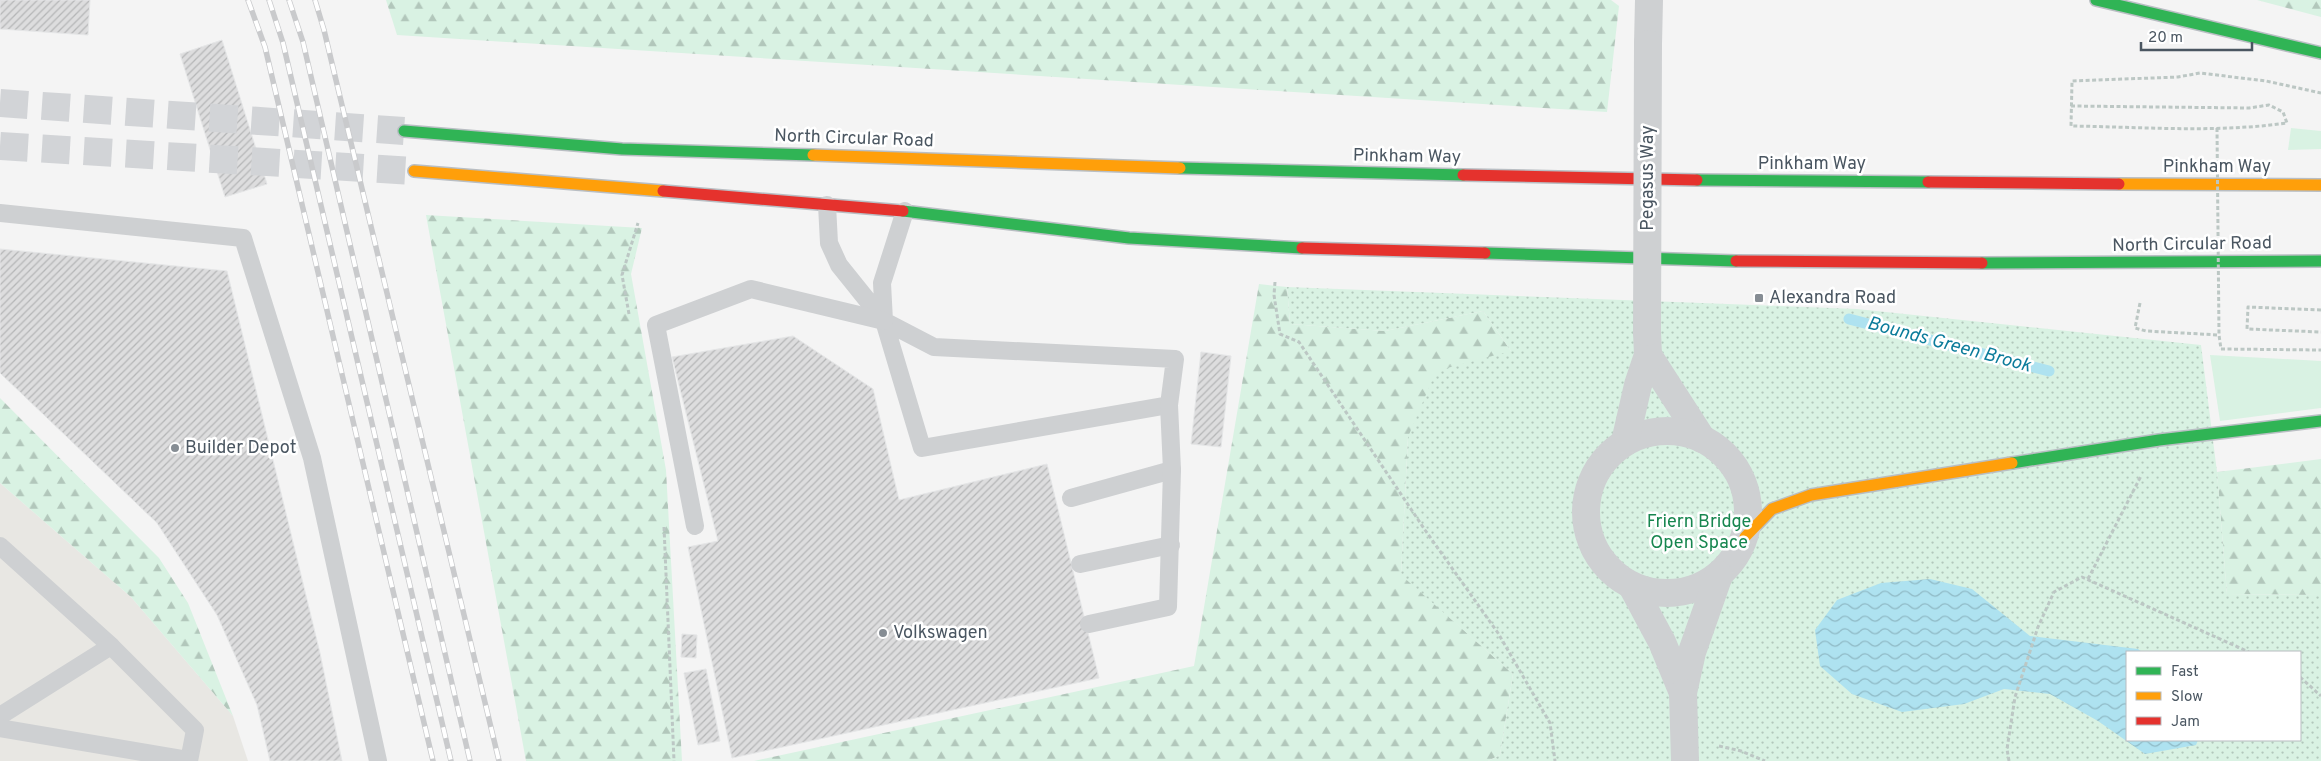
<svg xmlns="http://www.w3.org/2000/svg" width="2321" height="761" viewBox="0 0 2321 761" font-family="Overpass,sans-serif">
<defs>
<pattern id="forest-firs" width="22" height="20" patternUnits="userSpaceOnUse" patternTransform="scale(1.25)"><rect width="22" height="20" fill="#d9f2e3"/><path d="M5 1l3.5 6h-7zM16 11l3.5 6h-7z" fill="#b2c7bb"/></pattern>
<pattern id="park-dots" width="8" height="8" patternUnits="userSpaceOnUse" patternTransform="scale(1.25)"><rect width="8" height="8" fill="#d9f2e3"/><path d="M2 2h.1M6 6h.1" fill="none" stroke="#b2c7bb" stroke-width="1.8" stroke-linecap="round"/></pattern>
<pattern id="water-waves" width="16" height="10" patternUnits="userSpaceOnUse" patternTransform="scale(1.25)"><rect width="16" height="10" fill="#aee2f0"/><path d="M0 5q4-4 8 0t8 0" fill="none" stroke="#90bac6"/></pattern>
<pattern id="building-hatch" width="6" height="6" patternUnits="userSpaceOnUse" patternTransform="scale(1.25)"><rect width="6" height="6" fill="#ddddde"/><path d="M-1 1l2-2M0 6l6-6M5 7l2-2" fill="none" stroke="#b5b6b7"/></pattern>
</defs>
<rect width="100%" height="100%" fill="#f4f4f4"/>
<path fill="#e8e7e3" d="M0 483 131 597 233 716 248 761H0Z"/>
<g fill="#d9f2e3">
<path d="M2291 128 2321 131V149L2288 150Z"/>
<path d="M2210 355 2321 361V408L2220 421Z"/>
</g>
<g fill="url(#forest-firs)">
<path d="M386 0H1611L1619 6 1607 112 397 35Z"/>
<path d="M2257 0H2321V17Z"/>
<path d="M426 215 642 228 631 274 666 470 682 761H526Z"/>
<path d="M1259 284 1287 287 1290 324 1385 331 1483 311 1511 351 1408 437 1401 574 1513 674 1500 755 1488 761H754L1194 666Z"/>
<path d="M0 398 159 558 188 603 233 716 131 597 0 483Z"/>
<path d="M2321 459V595L2227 594 2217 472Z"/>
</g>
<path fill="url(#park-dots)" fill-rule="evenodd" d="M1287 287 1857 309 2201 345 2217 472 2227 594 2321 595V761H1488L1500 755 1513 674 1401 575 1408 437 1436 371 1511 351 1483 311 1385 331 1290 324ZM2127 652H2300V740H2127Z"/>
<path fill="url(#water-waves)" d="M1930 579 1972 589 2030 636 2138 649 2142 652H2127V740H2198L2196 745 2145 754 2098 721 2050 694 2004 689 1964 704 1902 712 1852 694 1820 666 1815 630 1837 600 1881 583Z"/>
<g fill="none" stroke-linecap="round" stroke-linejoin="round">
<path stroke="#aee2f0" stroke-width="11" d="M1849 319 2049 371"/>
</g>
<g fill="url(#building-hatch)" stroke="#e5e6e7">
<path d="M0 0H90L88 35 0 29Z"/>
<path d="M222 40 267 184 225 197 180 54Z"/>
<path d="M0 249 227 271 320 653 342 761H270L257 705 217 615 157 523 0 373Z"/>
<path d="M793 336 873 389 899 500 1047 464 1099 678 732 758 688 547 718 541 672 357Z"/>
<path d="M1201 352 1231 356 1221 447 1191 444Z"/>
<path d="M682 634 697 635 696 658 681 657Z"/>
<path d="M706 669 720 741 698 745 684 673Z"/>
</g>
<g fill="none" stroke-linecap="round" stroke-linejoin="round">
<g stroke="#d2d4d7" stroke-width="28" stroke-dasharray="28 14" stroke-linecap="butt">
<path d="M0 103 404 131"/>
<path d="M0 146 414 171"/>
</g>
<defs>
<g id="fast">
<path d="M2096 0 2321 53"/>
<path d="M404 131 622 149 813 155"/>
<path d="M1180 168 1463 175"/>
<path d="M1697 180 1928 182"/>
<path d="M903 211 1129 238 1302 248"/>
<path d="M1485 253 1736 261"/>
<path d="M1982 263 2321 261"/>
<path d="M2012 463 2159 440 2321 421"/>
</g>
<g id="slow">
<path d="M813 155 1180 168"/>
<path d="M414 171 663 191"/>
<path d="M2119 184 2321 185"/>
<path d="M1745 537 1772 509 1811 495 2012 463"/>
</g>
<g id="jam">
<path d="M1463 175 1697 180"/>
<path d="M1928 182 2119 184"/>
<path d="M663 191 903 211"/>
<path d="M1302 248 1485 253"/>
<path d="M1736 261 1982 263"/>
</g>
</defs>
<use href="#fast" stroke="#b9bec3" stroke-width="14"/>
<use href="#slow" stroke="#b9bec3" stroke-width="14"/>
<use href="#jam" stroke="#b9bec3" stroke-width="14"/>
<g stroke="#bcc7c4" stroke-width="3" stroke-dasharray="4 2.5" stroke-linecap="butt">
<path d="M2071 106 2249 108 2269 105 2283 112 2287 123C2216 133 2142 127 2071 126L2072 81 2178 77 2200 73 2266 81 2321 93"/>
<path d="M1275 282 1274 295 1280 334 1299 342 1425 530 1498 633 1550 723 1555 761"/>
<path d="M2140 303 2135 328 2146 331 2219 335"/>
<path d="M2321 310 2248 307 2247 329 2321 332"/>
<path d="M629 314 622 275 638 223"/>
<path d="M2221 349 2321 350"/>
<path d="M664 527 674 761"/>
<path d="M2088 579 2141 476"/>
<path d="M2300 677 2321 696"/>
<path d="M1719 746 1741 751 1765 761"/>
<path d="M2009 761 2007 749 2015 697 2038 627 2054 592 2082 577 2249 652"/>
</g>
<g stroke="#ced0d2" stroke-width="18">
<path d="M827 205 829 243 839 265 884 321 922 448 1169 405 1175 359 934 347 884 321 882 283 905 211"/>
<path d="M0 213 243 238 312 458 378 761"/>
<path d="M1071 498 1172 470"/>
<path d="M695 526 656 325 751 289 884 321"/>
<path d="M0 546 111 646"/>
<path d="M1080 564 1171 545"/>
<path d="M1089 624 1168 607 1172 470 1169 405"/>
<path d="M0 716 111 646 195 730 189 761"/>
<path d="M0 728 189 760"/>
</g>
<g stroke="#ced0d2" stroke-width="28">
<path d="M1648 44 1649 0"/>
<path d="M1648 355 1702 439"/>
<circle cx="1667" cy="512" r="81"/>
<path d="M1625 442 1638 385 1648 355 1647 332"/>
<path d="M1632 586 1662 642 1683 693 1692 652 1719 575"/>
<path d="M1683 693 1685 761"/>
</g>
<use href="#fast" stroke="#30b455" stroke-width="11"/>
<use href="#slow" stroke="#ff9f0a" stroke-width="11"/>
<use href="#jam" stroke="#e5322d" stroke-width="11"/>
<defs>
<g id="rail">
<path d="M248 0 265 47 433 761"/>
<path d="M269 0 283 43 451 761"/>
<path d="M289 0 303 42 470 761"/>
<path d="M315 0 324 30 499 761"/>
</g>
</defs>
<use href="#rail" stroke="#c9cacc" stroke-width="5.5"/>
<use href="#rail" stroke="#fff" stroke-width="4" stroke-dasharray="11" stroke-linecap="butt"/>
<path stroke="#bcc7c4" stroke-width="3" stroke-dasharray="4 2.5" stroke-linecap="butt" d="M2217 128 2219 335 2221 349"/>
<path stroke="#ced0d2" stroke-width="28" d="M1647 332 1648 44"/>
</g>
<g fill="#868d94" stroke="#fff" stroke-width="2">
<rect x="1754" y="293" width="10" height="10" rx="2.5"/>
<circle cx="175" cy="448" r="5"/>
<circle cx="883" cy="633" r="5"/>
</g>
<g text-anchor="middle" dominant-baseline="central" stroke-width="5" stroke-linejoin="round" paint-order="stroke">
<g font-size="18" fill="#4a5661" stroke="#fff">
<text transform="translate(854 139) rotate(2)">North Circular Road</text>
<text transform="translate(1407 157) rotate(1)">Pinkham Way</text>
<text x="1812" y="164">Pinkham Way</text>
<text x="2217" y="167">Pinkham Way</text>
<text transform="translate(1648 178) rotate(-90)">Pegasus Way</text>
<text transform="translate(2192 245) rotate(-1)">North Circular Road</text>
</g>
<g font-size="18" fill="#4a5661" stroke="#fff" text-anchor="start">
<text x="1769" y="298">Alexandra Road</text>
<text x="185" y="448">Builder Depot</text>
<text x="893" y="633">Volkswagen</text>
</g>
<g font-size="18" fill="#17864f" stroke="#fff">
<text x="1699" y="522">Friern Bridge<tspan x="1699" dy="21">Open Space</tspan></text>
</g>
<g font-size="19" font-style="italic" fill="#0c7c9b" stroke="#fff">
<text transform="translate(1949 345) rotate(15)">Bounds Green Brook</text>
</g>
</g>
<rect x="2126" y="651" width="175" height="90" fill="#ffffff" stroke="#b7bbc0"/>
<rect x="2136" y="667" width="25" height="8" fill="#30b455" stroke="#b7bbc0"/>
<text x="2171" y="676" font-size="15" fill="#4a5661">Fast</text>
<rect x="2136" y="692" width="25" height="8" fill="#ff9f0a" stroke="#b7bbc0"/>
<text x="2171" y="701" font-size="15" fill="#4a5661">Slow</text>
<rect x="2136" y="717" width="25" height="8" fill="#e5322d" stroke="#b7bbc0"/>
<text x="2171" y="726" font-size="15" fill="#4a5661">Jam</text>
<path d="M2141 42v8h111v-8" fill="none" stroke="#4a5661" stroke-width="2.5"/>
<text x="2148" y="42" font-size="15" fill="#4a5661" stroke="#ffffff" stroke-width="4" paint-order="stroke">20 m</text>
</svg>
